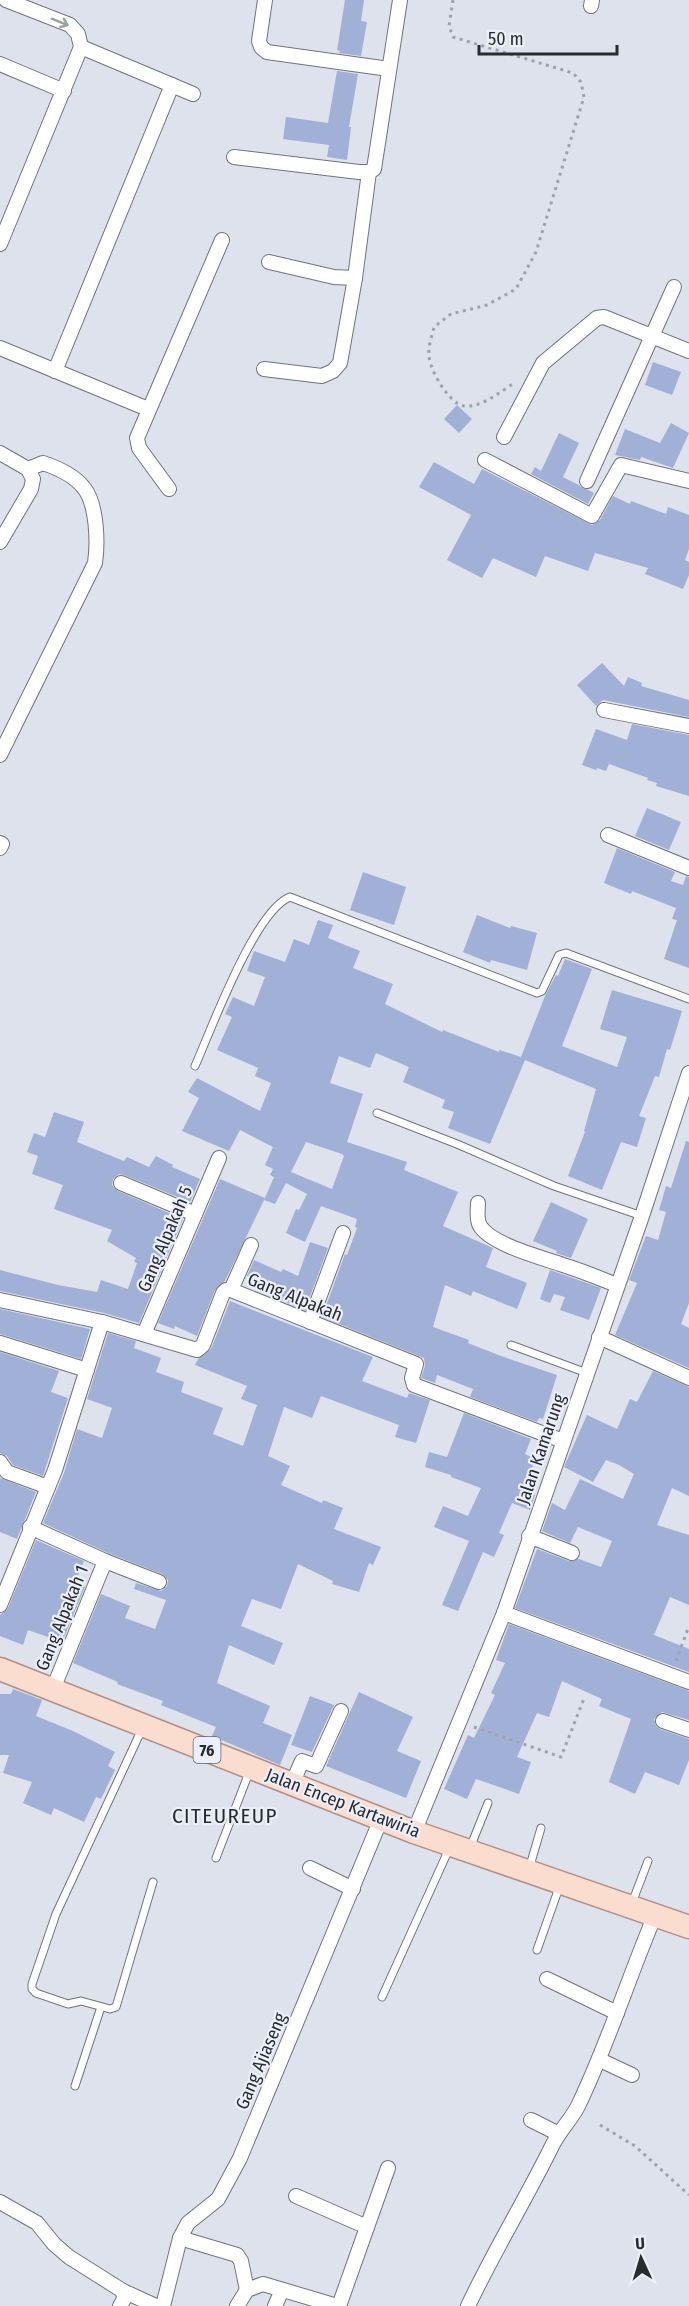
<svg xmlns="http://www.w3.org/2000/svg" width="689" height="2306" viewBox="0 0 689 2306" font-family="'Fira Sans Condensed',sans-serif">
<rect width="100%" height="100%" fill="#dee2ec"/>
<g fill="#a1b0d6" fill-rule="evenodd">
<path d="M345 0H364L361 21 367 22 361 56 339 53 340 51 337 50Z"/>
<path d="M337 71 358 74 349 127H351L347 160 327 157 329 145 283 139 286 117 328 123Z"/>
<path d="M653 362 681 372 672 395 645 385Z"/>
<path d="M457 405 472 419 459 433 444 419Z"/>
<path d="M671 423 689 433 673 468 641 457 640 460 615 455 625 429 660 443Z"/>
<path d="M559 433 579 443 563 477 594 493 588 504 531 474 535 467 541 471Z"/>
<path d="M434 462 474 484 482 469 592 525 600 520 613 496 630 504 631 501 666 514 668 507 689 515V549L685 560 689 562V575L683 589 645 574 648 568 595 553 588 571 545 556 536 577 493 558 482 578 447 560 471 515 419 487Z"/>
<path d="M602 663 624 686 628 677 642 683 641 686 689 700V717L603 700 596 706 577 685Z"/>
<path d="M632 724 689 735V796L656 786 657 783 647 780 648 778 609 764 606 771 597 768 596 770 582 765 596 729 627 740Z"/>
<path d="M647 808 681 822 669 850 635 836Z"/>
<path d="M617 848 675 872 671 881 683 885 686 876 689 877V968L664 959 677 920 672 919 676 908 632 891 631 894 604 883Z"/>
<path d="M363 872 406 887 394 925 350 910Z"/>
<path d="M477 915 510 928 511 926 537 933 527 970 491 960 490 963 463 952Z"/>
<path d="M318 920 333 925 328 938 360 951 353 968 393 984 385 1004 442 1032 443 1030 499 1052V1050L521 1057 545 996 556 975 558 976 565 959 592 969 562 1046 617 1067 627 1037 600 1029 612 990 682 1011 670 1050 667 1049 659 1077 655 1076 639 1116 646 1118 637 1147 621 1142 602 1190 568 1176 585 1132 584 1131 596 1089 525 1060 490 1144 448 1128 454 1112 442 1108 445 1100 403 1082 409 1067 376 1053 370 1068 339 1056 330 1083 363 1094 347 1142 407 1162 404 1170 458 1192 443 1226 493 1248 486 1267 527 1283 517 1309 473 1291 471 1296 445 1285 433 1327 469 1340 468 1343 501 1356 557 1375 543 1419 539 1418 537 1422 470 1397 473 1389 437 1375 435 1383 421 1378 425 1366 424 1358 322 1317 345 1254 347 1255 357 1228 355 1227 357 1219 321 1206 305 1242 286 1233 296 1209 299 1210 307 1194 286 1183 275 1204 264 1200 274 1177 270 1175 273 1169 265 1165 273 1147 240 1130 229 1151 182 1131 199 1098 188 1092 197 1078 260 1111 271 1083 255 1076 258 1068 217 1050 232 1017 225 1014 233 997 254 1006 265 977 247 971 254 951 285 962 294 939 309 945ZM306 1142 342 1154 344 1156 332 1189 291 1172Z"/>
<path d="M54 1112 84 1122 77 1142 124 1161 127 1157 149 1167 156 1156 173 1165 172 1167 200 1179 190 1202 124 1175 119 1174 113 1179 112 1185 118 1191 183 1219 139 1323 104 1313 0 1291V1270L58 1285 97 1292 101 1280 128 1289 137 1263 134 1262 136 1258 107 1241 112 1230 54 1209 63 1185 32 1174 38 1156 27 1152 34 1133 45 1137Z"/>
<path d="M686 1141 689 1142V1303L681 1324 689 1328V1368L615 1335 637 1283 629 1280 646 1236 658 1240 666 1212 659 1210 666 1186 671 1188Z"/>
<path d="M220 1179 265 1198 225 1281 215 1290 197 1336 175 1326 174 1329 158 1323Z"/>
<path d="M551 1202 588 1219 571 1258 556 1253 557 1251 533 1241Z"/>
<path d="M310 1242 328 1248 305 1310 271 1296 274 1288 247 1276 254 1260 281 1272 283 1269 298 1276Z"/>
<path d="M550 1270 601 1288 589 1320 560 1310 565 1297 554 1294 550 1303 540 1299Z"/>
<path d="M230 1301 373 1357 362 1381 407 1398 409 1393 430 1400 416 1443 395 1437 399 1425 321 1396 312 1418 284 1407 268 1456 290 1466 281 1485 322 1503 323 1500 343 1508 334 1529 381 1547 373 1565 369 1563 359 1592 332 1584 333 1581 298 1564 281 1609 252 1599 241 1626 283 1643 274 1665 229 1645 217 1683 270 1706 263 1723 292 1735 280 1765 212 1736 216 1727 161 1705 163 1701 117 1684 118 1682 73 1663 101 1594 130 1606 125 1618 155 1629 166 1600 134 1589 136 1583 161 1591 167 1586 168 1580 162 1574 108 1553 43 1523 64 1473 77 1429 102 1438 112 1408 87 1399 108 1333 136 1341 134 1348 161 1358 156 1372 184 1382 181 1392 223 1408 213 1434 243 1446 257 1405 241 1399 247 1386 195 1365 198 1359 211 1349Z"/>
<path d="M0 1309 90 1329 81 1359 0 1334Z"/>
<path d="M0 1352 59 1371 51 1392 68 1398 43 1476 13 1465 7 1456 0 1453Z"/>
<path d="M653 1371 689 1387V1496L672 1488 657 1525 689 1535V1605L670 1597 654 1635 689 1649V1672L515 1608 537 1549 569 1561 579 1559 601 1567 612 1541 578 1527 570 1543 542 1531 552 1503 565 1510 580 1479 623 1499 634 1474 619 1465 606 1460 593 1482 564 1467 587 1415 617 1429 630 1399 637 1402Z"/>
<path d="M464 1413 531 1439 525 1454 536 1459 523 1488 535 1495 530 1510 512 1503 499 1533 504 1535 494 1557 483 1552 458 1611 442 1605 469 1541 434 1527 443 1506 468 1516 481 1488 451 1477V1475L425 1467 429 1452 447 1457Z"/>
<path d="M0 1478 36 1492 17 1539 0 1532Z"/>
<path d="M36 1540 84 1561 75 1583 85 1587 62 1642 28 1630 23 1645 0 1636V1615L8 1608Z"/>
<path d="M509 1624 689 1691V1720L662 1712 654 1719 656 1726 660 1729 689 1739V1760L679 1785 645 1772 635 1794 609 1782 631 1719 599 1706 602 1699 562 1681 549 1717 537 1713 517 1757 531 1762 519 1794 476 1779 467 1799 444 1789 468 1735 474 1738 495 1695 491 1693 505 1663 496 1660Z"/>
<path d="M13 1689 42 1700 36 1716 73 1731 115 1752 108 1766 115 1770 101 1799 96 1797 84 1822 54 1808 51 1815 23 1803 32 1782 3 1773 9 1755H0V1694H11Z"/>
<path d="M359 1692 413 1717 397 1751 421 1761 406 1798 326 1766Z"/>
<path d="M310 1696 334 1705 312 1752 291 1745Z"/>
</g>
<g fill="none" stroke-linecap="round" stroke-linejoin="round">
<defs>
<g id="service">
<path d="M195 1066C211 1030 255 910 290 897L537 993 542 991 559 955 566 953 689 999"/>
<path d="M377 1113 457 1144 554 1186 642 1216"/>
<path d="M511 1345 587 1373"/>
<path d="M142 1729 56 1914 32 1984V1989L36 1993 68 2004 81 2001 110 2009 116 2007 153 1882"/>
<path d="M470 1848 488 1803"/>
<path d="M216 1858 250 1770"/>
<path d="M529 1869 541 1828"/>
<path d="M632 1903 648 1861"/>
<path d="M537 1950 560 1885"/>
<path d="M382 1997 449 1849"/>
<path d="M75 2086 101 2007"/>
</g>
<g id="minor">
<path d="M265 0 259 41 261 47 267 52 389 69"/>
<path d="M591 6 592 0"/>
<path d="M81 47 193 94"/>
<path d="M0 64 64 91"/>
<path d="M234 157 359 172H369L374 169 400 0"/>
<path d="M0 244 81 47 78 34 70 25 6 0"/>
<path d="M269 262 334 277 355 278"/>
<path d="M0 348 148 409"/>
<path d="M264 369 322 376 333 371 340 363 355 278 369 172"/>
<path d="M55 371 172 85"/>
<path d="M504 437 543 363 597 318 604 317 689 351"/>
<path d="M0 453 28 469 33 479 31 489 0 542"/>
<path d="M485 460 592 516 621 465 689 481"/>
<path d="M587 481 674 287"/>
<path d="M169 489 139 448 137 438 222 240"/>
<path d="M604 710 689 726"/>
<path d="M0 755 95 563C98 543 97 504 84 488 74 475 58 468 43 463L28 469"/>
<path d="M608 835 689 868"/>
<path d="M0 843 2 844 0 848"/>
<path d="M121 1183 195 1214"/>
<path d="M478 1203C478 1210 476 1219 480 1226 493 1246 547 1259 569 1267 585 1272 601 1279 617 1285"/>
<path d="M231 1290 251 1245"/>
<path d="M0 1300 102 1322 197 1350 203 1345 223 1293 226 1290H231L416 1364 412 1378 414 1385 563 1441"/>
<path d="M310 1322 343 1233"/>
<path d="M144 1334 219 1158"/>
<path d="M599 1337 689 1378"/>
<path d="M0 1343 87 1370"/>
<path d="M0 1462 7 1472 48 1487"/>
<path d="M30 1527 105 1561 159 1582"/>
<path d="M529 1536 572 1553"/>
<path d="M0 1605 55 1470 102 1322"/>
<path d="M504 1613 689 1682"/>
<path d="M53 1689 105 1561"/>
<path d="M663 1721 689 1730"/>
<path d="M292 1784 302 1761 316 1766 341 1711"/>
<path d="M414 1832 504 1613 642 1216 689 1073"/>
<path d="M310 1868 353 1889"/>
<path d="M547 1979 617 2013"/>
<path d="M600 2060 632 2075"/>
<path d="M531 2120 559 2134"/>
<path d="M296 2196 367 2227"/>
<path d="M0 2202 37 2223 54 2244 69 2257 123 2291 156 2306"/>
<path d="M180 2238 237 2255 241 2261 247 2290"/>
<path d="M120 2306 124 2299 123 2291"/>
<path d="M163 2306 180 2238 188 2223 218 2199 240 2158 381 1819"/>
<path d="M237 2306 247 2290 263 2284 337 2306"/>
<path d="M275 2306 282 2290"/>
<path d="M339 2306 388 2168"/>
<path d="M468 2306C494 2251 526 2199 553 2144 560 2130 571 2120 578 2106 608 2044 628 1979 655 1915"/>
</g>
<path id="primary" d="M0 1669 414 1832 689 1927"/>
</defs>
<use href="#service" stroke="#70747c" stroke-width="9"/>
<use href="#minor" stroke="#70747c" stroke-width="16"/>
<use href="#primary" stroke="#b19084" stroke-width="25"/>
<g stroke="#9fa2aa" stroke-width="3" stroke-dasharray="3 4.5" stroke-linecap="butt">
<path d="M453 0 449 26 453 37 573 73 581 82 584 97 536 252 516 289 487 305 451 314 434 327C432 336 428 346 429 355 429 369 449 404 464 406 481 408 500 392 514 383"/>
<path d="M676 1661 689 1626"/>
<path d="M474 1727 561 1757 585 1696"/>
<path d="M600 2125 635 2146 689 2195"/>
</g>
<use href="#service" stroke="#fff" stroke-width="7"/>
<use href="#minor" stroke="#fff" stroke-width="14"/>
<use href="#primary" stroke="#fbddd0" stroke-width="22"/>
</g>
<defs><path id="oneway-shaft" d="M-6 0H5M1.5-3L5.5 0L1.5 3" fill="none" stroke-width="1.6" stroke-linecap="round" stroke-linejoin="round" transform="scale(1.5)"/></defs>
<use stroke="#9fa0a1" href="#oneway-shaft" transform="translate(60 22) rotate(22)"/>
<g text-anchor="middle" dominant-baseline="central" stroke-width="4.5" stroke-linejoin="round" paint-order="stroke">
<rect fill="#ebeff9" stroke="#64666c" stroke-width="1.5" x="193.5" y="1737" width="27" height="26" rx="4.5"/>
<g font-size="16" font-weight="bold" fill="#2a2b2f">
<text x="207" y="1750">76</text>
</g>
<g font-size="18" fill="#2a2b2f" stroke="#ebeff9">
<text transform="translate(165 1239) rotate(-67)">Gang Alpakah 5</text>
<text transform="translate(295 1297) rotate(22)">Gang Alpakah</text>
<text transform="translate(541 1449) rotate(-71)">Jalan Kamarung</text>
<text transform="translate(62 1618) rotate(-68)">Gang Alpakah 1</text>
<text transform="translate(343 1803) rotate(21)">Jalan Encep Kartawiria</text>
<text transform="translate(261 2061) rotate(-67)">Gang Ajiaseng</text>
</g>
<g font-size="21" letter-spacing="1.5" fill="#2a2b2f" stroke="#ebeff9">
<text x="225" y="1816">CITEUREUP</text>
</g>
</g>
<g transform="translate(641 2258) rotate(356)" stroke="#ebeff9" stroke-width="4.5" paint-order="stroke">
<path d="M0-4.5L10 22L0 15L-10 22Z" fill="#2a2b2f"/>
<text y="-9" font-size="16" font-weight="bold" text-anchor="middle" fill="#2a2b2f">U</text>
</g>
<path d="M479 45v9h138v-9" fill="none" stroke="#2a2b2f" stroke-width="3"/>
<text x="488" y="45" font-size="18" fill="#2a2b2f" stroke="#ebeff9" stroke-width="4.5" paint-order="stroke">50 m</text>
</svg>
